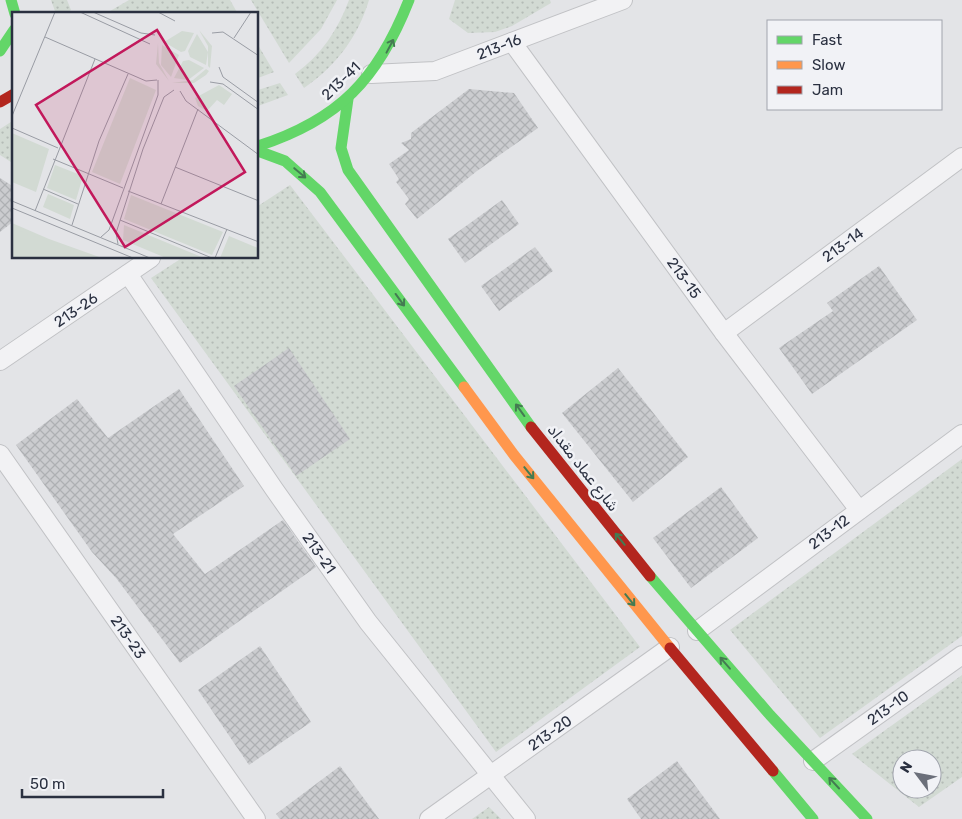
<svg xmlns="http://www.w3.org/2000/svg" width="962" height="819" viewBox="0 0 962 819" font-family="Rubik,Cairo,sans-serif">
<defs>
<pattern id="green-dots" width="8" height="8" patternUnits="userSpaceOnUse" patternTransform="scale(1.25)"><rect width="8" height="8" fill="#d2dad3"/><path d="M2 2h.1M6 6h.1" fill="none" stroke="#b4bbb6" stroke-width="1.8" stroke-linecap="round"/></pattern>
<pattern id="building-cross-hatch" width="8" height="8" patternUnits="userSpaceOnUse" patternTransform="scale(1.25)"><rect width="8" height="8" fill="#cbcccf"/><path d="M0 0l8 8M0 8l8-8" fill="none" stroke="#aeb0b3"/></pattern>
</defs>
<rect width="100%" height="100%" fill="#e3e4e7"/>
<g fill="url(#green-dots)" fill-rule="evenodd">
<path d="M51 0H67L71 10 65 14H56Z"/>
<path d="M129 0H230L238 14H105Z"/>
<path d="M251 0H337L321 29 289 63Z"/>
<path d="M349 0H369C358 37 336 66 304 88L295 74C321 55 338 30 349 0Z"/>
<path d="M455 0H550L551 3 512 26 495 32 468 33 449 19Z"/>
<path d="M258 45 274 72 258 78Z"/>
<path d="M280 83 288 95 258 106V90Z"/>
<path d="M14 120V164L0 155V129Z"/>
<path d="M290 185 640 647 496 752 151 278 182 258H258V206Z"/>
<path d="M962 459V636L820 738 730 630Z"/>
<path d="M962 675V777L919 807 852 754ZM902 759H932V789H902Z"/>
<path d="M489 807 501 819H472Z"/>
</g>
<g fill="url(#building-cross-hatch)">
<path d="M469 89 514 93 538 128 477 171 417 219 405 204 409 199 396 182 399 179 389 164 409 150 401 143 411 139V133Z"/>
<path d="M0 178 14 187V221L0 232Z"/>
<path d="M502 200 519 224 465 263 448 239Z"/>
<path d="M535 247 553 271 499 311 481 286Z"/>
<path d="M879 266 917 320 812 394 779 348 833 311 827 303Z"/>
<path d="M289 348 350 439 296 476 234 386Z"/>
<path d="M618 368 688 457 633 502 562 413Z"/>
<path d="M179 389 244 486 173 534 205 574 283 520 316 567 180 663 116 578 92 552 16 445 77 399 108 438Z"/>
<path d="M721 487 758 538 691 588 653 538Z"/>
<path d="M260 646 311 722 249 765 198 690Z"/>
<path d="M677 761 720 819H641L627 799Z"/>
<path d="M340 766 379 819H280L276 814Z"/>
</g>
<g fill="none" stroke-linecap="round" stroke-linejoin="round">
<defs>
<g id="street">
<path d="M512 42 724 333 859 510"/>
<path d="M371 74 435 71 623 0"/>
<path d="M128 274 274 489 368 622 526 819"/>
<path d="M724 333 962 157"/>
<path d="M0 361 151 258"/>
<path d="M0 454 256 819"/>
<path d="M697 631 962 434"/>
<path d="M813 761 962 655"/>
<path d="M429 819 670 647"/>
</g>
</defs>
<use href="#street" stroke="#c1c2c5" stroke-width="20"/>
<use href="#street" stroke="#f2f2f4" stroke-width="18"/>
<g stroke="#63d668" stroke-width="11">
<path d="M11 0 15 14"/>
<path d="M0 51 14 30"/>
<path d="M348 99 341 148 348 170 531 427"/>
<path d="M258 146C339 120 378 79 409 0"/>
<path d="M258 151 285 161 320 192 464 387"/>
<path d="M650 576 770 715 867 819"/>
<path d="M773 771 813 819"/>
</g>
<path stroke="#ff974d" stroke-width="11" d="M464 387 514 455 670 648"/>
<g stroke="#b3261e" stroke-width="11">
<path d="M0 102 14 94"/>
<path d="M531 427 650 576"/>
<path d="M670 648 773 771"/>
</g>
</g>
<defs><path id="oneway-shaft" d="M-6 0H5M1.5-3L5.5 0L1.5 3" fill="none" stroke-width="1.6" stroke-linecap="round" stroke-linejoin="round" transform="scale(1.25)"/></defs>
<g stroke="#447b52">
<use href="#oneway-shaft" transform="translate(390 46) rotate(-62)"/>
<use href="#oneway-shaft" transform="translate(300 173) rotate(40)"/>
<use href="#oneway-shaft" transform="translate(400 300) rotate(54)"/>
<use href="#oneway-shaft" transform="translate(520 410) rotate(-126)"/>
<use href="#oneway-shaft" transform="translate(529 473) rotate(51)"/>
<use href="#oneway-shaft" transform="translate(620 539) rotate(-129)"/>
<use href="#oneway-shaft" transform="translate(630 600) rotate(51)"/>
<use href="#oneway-shaft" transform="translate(725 663) rotate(-131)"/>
<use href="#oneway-shaft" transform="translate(834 783) rotate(-133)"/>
</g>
<g text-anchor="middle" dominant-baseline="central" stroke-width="5" stroke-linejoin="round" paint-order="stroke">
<g font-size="15" fill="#2a3040" stroke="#f1f2f6">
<text transform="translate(499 47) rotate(-21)">213-16</text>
<text transform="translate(341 81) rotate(-44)">213-41</text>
<text transform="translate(843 245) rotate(-36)">213-14</text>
<text transform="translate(684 278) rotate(54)">213-15</text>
<text transform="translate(76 310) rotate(-34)">213-26</text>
<text transform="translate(583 468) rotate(52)">شارع عماد مقداد</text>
<text transform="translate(829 532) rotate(-37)">213-12</text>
<text transform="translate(319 553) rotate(55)">213-21</text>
<text transform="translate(128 637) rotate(55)">213-23</text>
<text transform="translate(888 708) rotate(-36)">213-10</text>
<text transform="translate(550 733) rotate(-35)">213-20</text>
</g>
</g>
<g transform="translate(12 12)">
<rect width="246" height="246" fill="#e3e4e7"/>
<path d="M187 18 200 34 198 56 196 54V34ZM170 19 182 21 173 39 169 40 152 30ZM185 22 196 40 194 53 178 45 176 39ZM146 31 147 51 157 69 144 52ZM150 33 167 43 159 65 149 53ZM177 48 192 56 176 68 162 66 171 49ZM194 57 197 59 194 63 182 71H160L181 68ZM118 66 144 78 108 172 80 160ZM207 73 220 82 212 93 205 88 195 99 186 94 183 86ZM0 121 37 137 24 180 0 170ZM43 153 71 164 64 188 35 176ZM36 182 62 193 58 207 31 195ZM119 183 211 220 200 243 112 207ZM0 211 37 227 90 246H0ZM112 213 192 246H154L111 228ZM217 224 246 236V246H208Z" fill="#d2dad3"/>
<path d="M0 216 26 226 21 246H0Z" fill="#d2dad3"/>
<path fill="none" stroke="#999ca4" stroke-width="1" d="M68 0 138 32M81 0 129 21 143 23M146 0 163 9M200 21 211 20 247 44M33 25 134 69 145 68M222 26 239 0M207 55 211 65 247 91M198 70 211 72 247 98M168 79 174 89 247 143M0 104 43 0M0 116 46 136M41 147 111 176M163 155 247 189M31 177 66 192M116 179 247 230M0 189 138 246M149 192 186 97M0 196 121 246M23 199 83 47M108 208 200 246M60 213 87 129 116 62M89 225 97 218 146 83V68M106 232 104 221 131 137 152 85 162 78M203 246 215 217"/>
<path fill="#c2185b" fill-opacity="0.15" stroke="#c2185b" stroke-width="2.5" d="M145 18 233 160 113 235 24 93Z"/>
<rect width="246" height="246" fill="none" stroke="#2a3040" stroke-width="2.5"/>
</g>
<rect x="767" y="20" width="175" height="90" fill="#f1f2f6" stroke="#a1a4ad"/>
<rect x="777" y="36" width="25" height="8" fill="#63d668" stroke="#a1a4ad"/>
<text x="812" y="45" font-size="15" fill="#2a3040">Fast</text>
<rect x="777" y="61" width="25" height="8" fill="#ff974d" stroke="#a1a4ad"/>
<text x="812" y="70" font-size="15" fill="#2a3040">Slow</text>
<rect x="777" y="86" width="25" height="8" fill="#b3261e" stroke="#a1a4ad"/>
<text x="812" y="95" font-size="15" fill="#2a3040">Jam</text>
<g transform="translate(917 774) rotate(302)"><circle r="24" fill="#f1f2f6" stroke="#a1a4ad"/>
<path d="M0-4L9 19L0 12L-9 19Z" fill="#6b6f7a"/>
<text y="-8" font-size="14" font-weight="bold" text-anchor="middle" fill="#2a3040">N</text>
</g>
<path d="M22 789v8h141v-8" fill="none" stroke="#2a3040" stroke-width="2.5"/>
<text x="30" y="789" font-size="15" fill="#2a3040" stroke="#f1f2f6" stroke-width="4" paint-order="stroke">50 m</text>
</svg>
